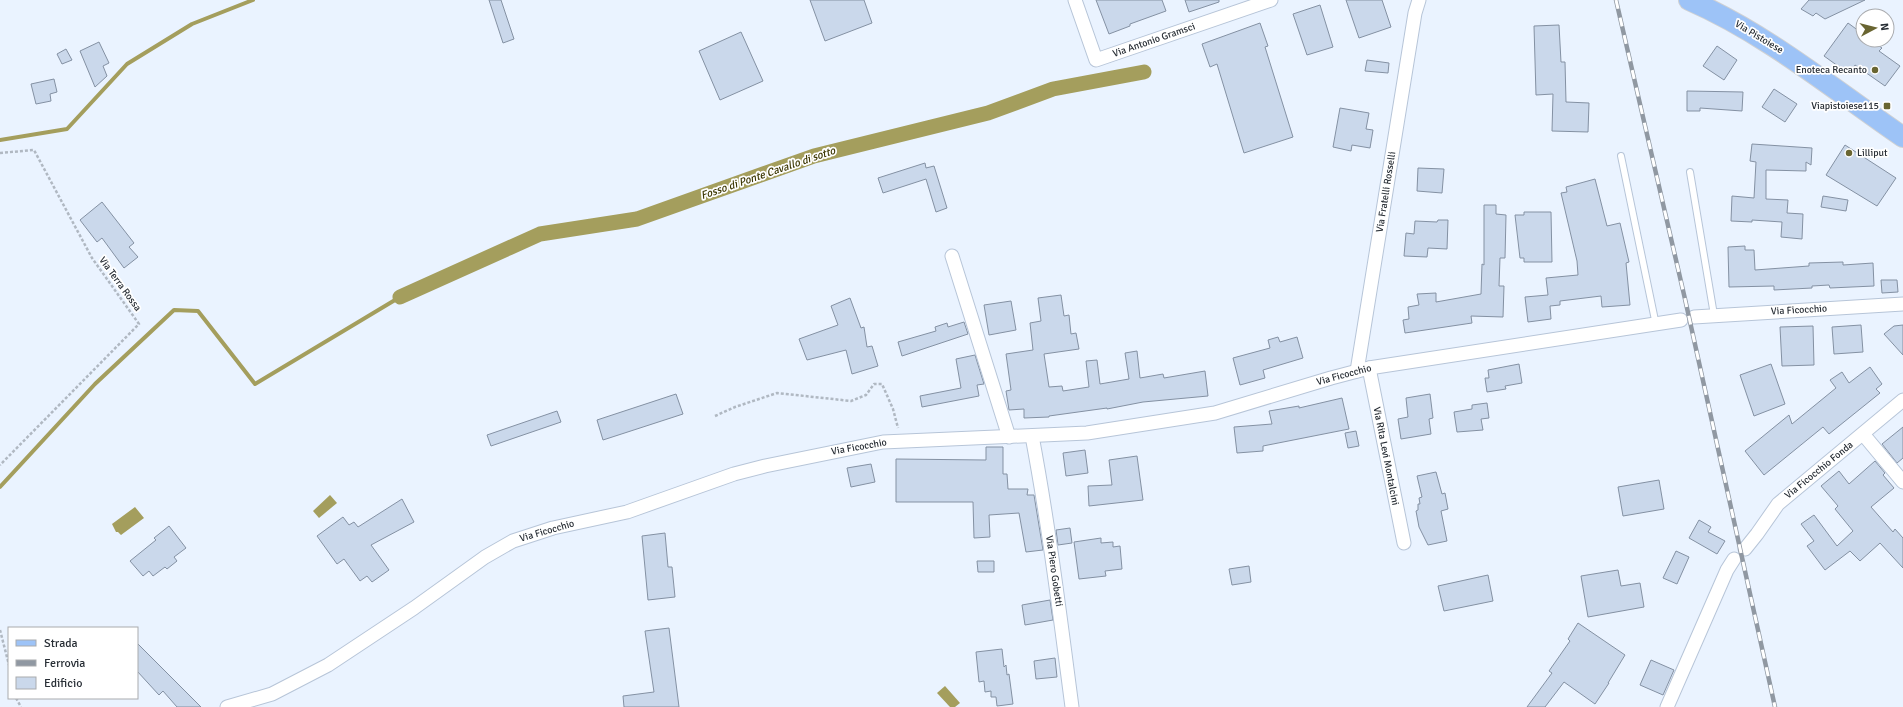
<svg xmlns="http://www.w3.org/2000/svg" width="1903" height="707" viewBox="0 0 1903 707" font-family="Signika,sans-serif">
<rect width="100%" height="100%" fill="#eaf3ff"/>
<g fill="#a49e5d">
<path d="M330 495 337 503 319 518 313 511Z"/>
<path d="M135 507 144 518 121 535 118 532H116L112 524Z"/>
<path d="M945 686 960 703 955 707H950L937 693Z"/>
</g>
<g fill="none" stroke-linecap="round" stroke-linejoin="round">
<g stroke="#a49e5d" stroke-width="4">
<path d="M0 140 67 129 127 64 192 24 253 0"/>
<path d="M0 487 95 384 174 310 198 311 255 384 400 297"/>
</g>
<path stroke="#a49e5d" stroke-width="15" d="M400 297 540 234 637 219 814 156 988 113 1053 89 1144 72"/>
</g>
<g fill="#cad8eb" stroke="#8491a3">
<path d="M489 0H501L514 39 503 43Z"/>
<path d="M810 0H864L872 23 825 41Z"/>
<path d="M1096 0H1162L1166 11 1130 24V26L1109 34Z"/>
<path d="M1185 0H1219V2L1189 12Z"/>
<path d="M1346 0H1382L1391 27 1359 38Z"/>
<path d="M1809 0H1865L1825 19 1816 13 1813 16 1801 9Z"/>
<path d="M1320 5 1333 47 1307 55 1293 14Z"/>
<path d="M1260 23 1268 46 1265 47 1293 137 1244 153 1217 64 1210 67 1202 44Z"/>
<path d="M1848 23 1863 34V40H1871L1882 48 1879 51 1900 66 1885 86 1855 65 1849 74 1824 56Z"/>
<path d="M1559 25 1561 62H1565L1566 102 1589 103 1588 132 1552 131 1553 94 1536 95 1534 26Z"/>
<path d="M741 32 763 81 720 100 699 51Z"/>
<path d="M99 42 109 63 103 66 107 76 95 87 80 51Z"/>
<path d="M1717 46 1737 60 1724 80 1703 66Z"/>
<path d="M66 49 72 60 62 64 57 54Z"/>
<path d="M1367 60 1389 63 1388 73 1365 71Z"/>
<path d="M54 79 57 92 50 94 51 101 36 104 31 84Z"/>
<path d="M1774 89 1797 104 1785 122 1762 107Z"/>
<path d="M1687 91 1743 92 1742 111 1700 108V111H1687Z"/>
<path d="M1340 108 1369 113 1366 129 1373 130 1370 148 1352 145 1351 151 1333 147Z"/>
<path d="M1752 144 1812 148 1811 165 1806 162V171L1766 170V199L1788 200 1787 213 1803 214 1802 239 1781 237 1782 222 1752 220V222L1731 221 1732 196 1754 198 1756 162 1750 161Z"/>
<path d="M1845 145 1896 178 1877 206 1826 175Z"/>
<path d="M925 163 926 168 934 166 947 208 936 212 926 179 883 193 878 178Z"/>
<path d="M1418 168 1444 169 1442 193 1417 191Z"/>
<path d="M1595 179 1607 226 1620 223 1629 262 1626 263 1630 305 1602 307 1601 296 1560 301V305L1550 306 1551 319 1528 322 1525 297 1548 295 1546 278 1578 275 1577 261 1561 193 1567 192 1566 187Z"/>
<path d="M1823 196 1848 200 1846 211 1821 207Z"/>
<path d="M102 202 134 243 129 247 138 257 124 268 102 238 97 242 80 220Z"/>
<path d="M1484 205H1496V214L1506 215 1505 258H1500L1499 286H1504L1503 317 1471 316 1472 323 1405 333 1403 320 1409 319 1408 307 1419 305 1417 294 1436 293V302L1481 294 1482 264 1484 265Z"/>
<path d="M1524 212H1551L1552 262H1524V258H1520L1515 215H1524Z"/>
<path d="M1438 220H1448L1447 249 1428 248 1427 257 1404 256 1406 233 1414 234 1415 221 1437 222Z"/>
<path d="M1745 246V250H1754L1755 270 1809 266V263L1843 262V265L1873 263 1874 286 1830 288 1829 285 1812 286V288L1774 290V286L1729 287 1728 247Z"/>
<path d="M1881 280H1897L1898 292 1882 293Z"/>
<path d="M1061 295 1064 316 1069 315 1071 334 1076 333 1079 349 1044 354 1049 387 1062 386 1063 391 1089 387 1086 361 1097 360 1100 384 1129 379 1125 353 1137 351 1140 378 1163 374 1164 378 1205 371 1208 396 1143 402 1107 409V408L1049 416V417L1024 418V409L1009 410 1006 391 1011 390 1006 354 1033 350 1030 323 1041 321 1038 298Z"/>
<path d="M850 298 861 328 864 327 867 347 872 346 878 366 852 374 846 350 807 360 799 339 838 325 831 306Z"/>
<path d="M1011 301 1016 330 989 335 984 305Z"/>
<path d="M964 322 968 334 902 356 898 342 936 331 935 327 947 323 948 327Z"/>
<path d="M1861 325 1863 352 1834 354 1832 327Z"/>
<path d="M1903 325V355L1884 334 1894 326Z"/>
<path d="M1813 326 1814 365 1782 366 1780 327Z"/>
<path d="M1278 337 1280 342 1297 337 1303 358 1263 370 1265 378 1240 385 1233 358 1270 348 1268 340Z"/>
<path d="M975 355 984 384 977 385 979 396 922 407 920 396 961 388 956 359Z"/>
<path d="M1519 364 1522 383 1505 386 1506 389 1487 392 1485 378H1489L1488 370Z"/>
<path d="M1771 364 1785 404 1754 416 1740 375Z"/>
<path d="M1870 367 1882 384 1876 389 1880 393 1829 434 1823 427 1764 475 1745 451 1789 415 1792 424 1836 388 1830 380 1842 372 1849 383Z"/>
<path d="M676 394 683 414 603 440 597 420Z"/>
<path d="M1430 394 1433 418 1429 419 1431 434 1401 439 1398 419 1408 417 1406 398Z"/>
<path d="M1342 398 1349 429 1263 446V451L1237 453 1234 427 1272 424 1269 411 1299 406V408Z"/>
<path d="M1487 403 1489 418 1481 419 1483 430 1457 432 1454 412 1472 409V405Z"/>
<path d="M557 411 561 422 491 446 487 435Z"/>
<path d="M1903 427V458L1897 463 1882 444Z"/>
<path d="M1356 431 1359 446 1348 448 1345 433Z"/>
<path d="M986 447H1003V474H1007L1008 489H1028L1027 495H1034L1043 550 1026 552 1019 513 989 515 990 537 974 538 973 502H896V459L986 460Z"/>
<path d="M1085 450 1088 473 1066 476 1063 453Z"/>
<path d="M1137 456 1143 500 1089 506 1088 486 1112 485 1109 460Z"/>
<path d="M1875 461 1885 473 1883 475 1894 488 1871 507 1893 532 1895 529 1903 538V568L1880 543 1860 561 1850 551 1825 570 1807 546 1814 541 1801 524 1814 515 1837 546 1853 531 1835 509 1838 506 1821 486 1839 471 1849 484Z"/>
<path d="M871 464 875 482 851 487 847 468Z"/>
<path d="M1436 472 1442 494 1445 493 1448 509 1441 511 1447 541 1428 545 1419 527 1416 511 1418 510V504H1420L1419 498 1422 497 1417 476Z"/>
<path d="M1659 480 1664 509 1623 516 1618 487Z"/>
<path d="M402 499 414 522 371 545 389 570 372 582 367 576 360 581 344 559 337 564 317 536 343 517 349 525 354 522 358 527Z"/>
<path d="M1699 520 1711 527 1708 532 1725 541 1717 554 1689 538Z"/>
<path d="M169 526 186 548 174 557 177 561 167 569 165 567 153 576 149 571 143 576 130 561 156 540 154 538Z"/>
<path d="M1070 528 1072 543 1058 545 1056 530Z"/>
<path d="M665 533 668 567H672L675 597 648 600 642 536Z"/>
<path d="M1101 538V543L1113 542V547L1120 546 1122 569 1105 571 1106 576 1079 579 1074 542Z"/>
<path d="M1676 551 1689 557 1677 584 1663 578Z"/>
<path d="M977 561H994V572H978Z"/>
<path d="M1249 566 1251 582 1232 585 1229 569Z"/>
<path d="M1618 570 1621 586 1640 583 1644 607 1588 617 1581 576Z"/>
<path d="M1488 575 1493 601 1444 611 1438 586Z"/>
<path d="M1050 600 1053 620 1025 625 1022 605Z"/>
<path d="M1578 623 1625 655 1608 683H1609L1595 704 1564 682 1545 707H1527L1552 673 1549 671 1570 641 1568 639Z"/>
<path d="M669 628 679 707H624L623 696 654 692 645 631Z"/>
<path d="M137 643 201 707H177L163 691 159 695 137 671Z"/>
<path d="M1002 649 1004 667 1006 665 1007 675 1009 674 1013 704 997 706 996 697H991V691L985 692 984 681 979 682 976 652Z"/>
<path d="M1055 658 1057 677 1036 679 1034 661Z"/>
<path d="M1651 660 1674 670 1663 695 1640 685Z"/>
</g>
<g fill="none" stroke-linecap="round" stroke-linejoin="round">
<defs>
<g id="lane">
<path d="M1621 156 1656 325"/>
<path d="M1690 172 1714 315"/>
</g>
<g id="street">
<path d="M1075 0 1096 60 1271 0"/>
<path d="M952 256 1009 437"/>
<path d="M1694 317 1903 304"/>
<path d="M1369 368 1404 543"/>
<path d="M1357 371 1415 13 1419 0"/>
<path d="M1863 434 1903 482"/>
<path d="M1032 436C1049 526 1060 616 1072 707"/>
<path d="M1745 549 1757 534 1778 504 1903 400"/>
<path d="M227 707 272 694 328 665 414 608 485 557 513 541 553 528 627 512 734 474 765 466 883 442 1087 433 1215 413 1331 378 1369 368 1681 320"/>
<path d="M1667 707 1727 570 1734 559"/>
</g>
<path id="primary" d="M1689 0C1767 34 1833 89 1903 137"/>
</defs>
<use href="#lane" stroke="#b7c5d8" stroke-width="8"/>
<use href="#street" stroke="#b7c5d8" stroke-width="15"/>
<use href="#primary" stroke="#d0d1d3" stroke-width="22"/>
<g stroke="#b0b8c2" stroke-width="2.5" stroke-dasharray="3 2" stroke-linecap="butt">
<path d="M0 153 34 150 92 258 139 324 0 465"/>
<path d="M715 416 735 407 777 393 851 401 866 395 874 384H882L893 409 898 428"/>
<path d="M0 630 9 665"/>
<path d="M16 698 21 707"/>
</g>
<use href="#lane" stroke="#fff" stroke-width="6"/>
<use href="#street" stroke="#fff" stroke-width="13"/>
<use href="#primary" stroke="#9dc3f7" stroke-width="20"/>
<defs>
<path id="rail" d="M1616 0 1685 299 1775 707"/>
</defs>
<use href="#rail" stroke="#9098a2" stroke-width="4.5"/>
<use href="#rail" stroke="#fff" stroke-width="3" stroke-dasharray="9" stroke-linecap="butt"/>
</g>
<g fill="#696531" stroke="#fff" stroke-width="1.5">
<circle cx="1875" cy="70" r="4"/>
<rect x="1883" y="102" width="8" height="8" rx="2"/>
<circle cx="1849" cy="153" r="4"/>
</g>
<g text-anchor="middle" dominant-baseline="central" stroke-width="3.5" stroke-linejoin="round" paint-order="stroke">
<g font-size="10" fill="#282e35" stroke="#fff">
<text transform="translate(1759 37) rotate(31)">Via Pistoiese</text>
<text transform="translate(1154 40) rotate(-19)">Via Antonio Gramsci</text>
<text transform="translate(1386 192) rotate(-81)">Via Fratelli Rosselli</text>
<text transform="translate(120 284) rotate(54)">Via Terra Rossa</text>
<text transform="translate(1799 310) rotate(-3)">Via Ficocchio</text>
<text transform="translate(1344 375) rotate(-15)">Via Ficocchio</text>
<text transform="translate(859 447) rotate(-10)">Via Ficocchio</text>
<text transform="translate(1386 456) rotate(79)">Via Rita Levi Montalcini</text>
<text transform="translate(1819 470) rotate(-39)">Via Ficocchio Fonda</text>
<text transform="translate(547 531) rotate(-16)">Via Ficocchio</text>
<text transform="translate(1054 571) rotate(82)">Via Piero Gobetti</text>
</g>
<g font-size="10" fill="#282e35" stroke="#fff" text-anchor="end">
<text x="1867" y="70">Enoteca Recanto</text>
<text x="1879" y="106">Viapistoiese115</text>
<text x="1857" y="153" text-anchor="start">Lilliput</text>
</g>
<g font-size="11" font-style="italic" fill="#3b3600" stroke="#fff">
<text transform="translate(768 173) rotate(-19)">Fosso di Ponte Cavallo di sotto</text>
</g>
</g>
<rect x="8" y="627" width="130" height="72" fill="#ffffff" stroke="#a9abae"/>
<rect x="16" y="640" width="20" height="6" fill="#9dc3f7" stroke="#a9abae"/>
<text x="44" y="647" font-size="12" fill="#282e35">Strada</text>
<rect x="16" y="660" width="20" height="6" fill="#9098a2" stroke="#a9abae"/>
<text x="44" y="667" font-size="12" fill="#282e35">Ferrovia</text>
<rect x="16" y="677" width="20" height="12" fill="#cad8eb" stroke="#a9abae"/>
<text x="44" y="687" font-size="12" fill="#282e35">Edificio</text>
<g transform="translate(1875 28) rotate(83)"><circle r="19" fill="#ffffff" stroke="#a9abae"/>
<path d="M0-3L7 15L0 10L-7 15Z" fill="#696531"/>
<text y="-6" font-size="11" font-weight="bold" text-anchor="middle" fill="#282e35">N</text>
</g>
</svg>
